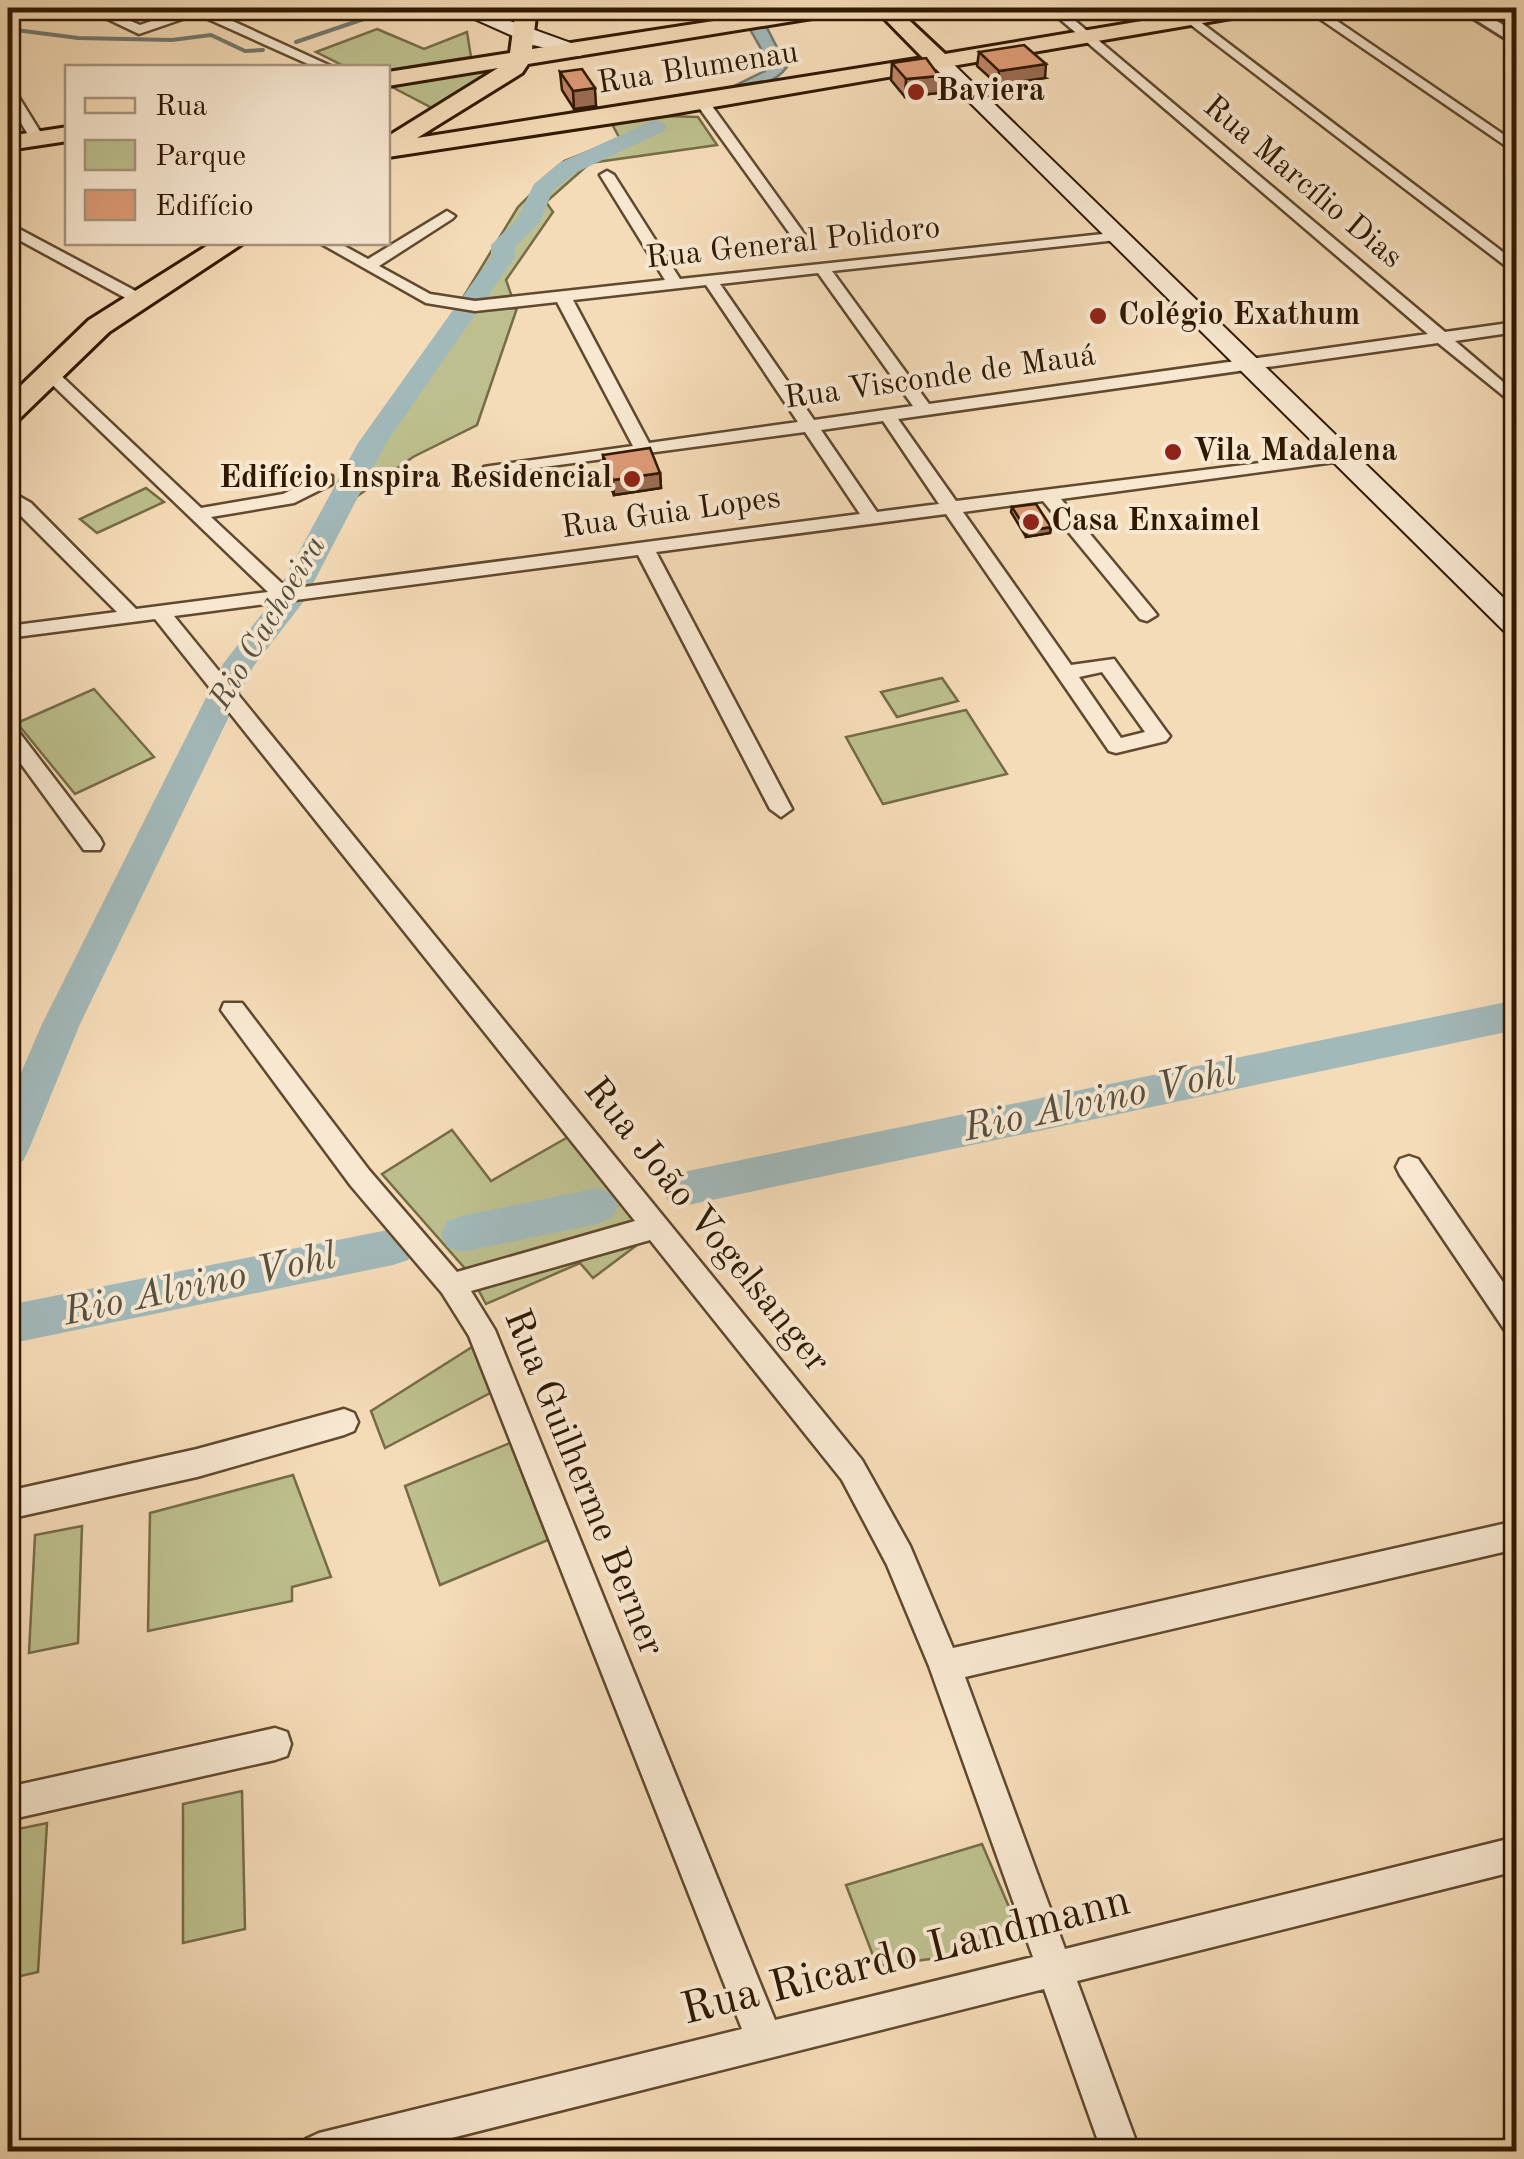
<svg xmlns="http://www.w3.org/2000/svg" width="1524" height="2159" viewBox="0 0 1524 2159" font-family="'Old Standard TT',serif">
<rect width="100%" height="100%" fill="#f5dcb8"/>
<filter id="stains"><feTurbulence type="fractalNoise" baseFrequency=".002" numOctaves="4"/><feColorMatrix values="0 0 0 0 .2 0 0 0 0 .09 0 0 0 0 .02 0 0 0 .5 -.17"/></filter>
<radialGradient id="worn" r=".72"><stop offset=".6" stop-color="#630" stop-opacity="0"/><stop offset="1" stop-color="#630" stop-opacity=".3"/></radialGradient>
<g fill="#bdc08e" stroke="#766c47" stroke-width="2.5">
<path d="M377 29 424 49 467 32 471 57 388 70 346 67 316 52Z"/>
<path d="M502 66 436 110 392 87 393 85Z"/>
<path d="M666 116 698 117 717 145 590 163 546 202 553 212 506 280 512 297 492 300 464 296 518 207 564 161 620 139 612 124Z"/>
<path d="M517 308 477 425 413 457 346 504 369 467V460L376 455 387 423 416 394 415 387 423 379 421 363 457 335 465 317 476 310Z"/>
<path d="M146 488 164 502 97 533 80 519Z"/>
<path d="M942 678 958 701 897 717 881 692Z"/>
<path d="M94 689 154 757 75 794 17 723Z"/>
<path d="M966 710 1007 774 883 804 846 737Z"/>
<path d="M452 1130 491 1181 568 1137 649 1236 593 1278 580 1263 486 1304 469 1273 382 1174Z"/>
<path d="M472 1347 494 1391 385 1448 371 1411Z"/>
<path d="M510 1443 548 1540 440 1585 405 1486Z"/>
<path d="M293 1475 331 1577 292 1587V1601L148 1631 150 1513Z"/>
<path d="M82 1526 78 1643 29 1653 35 1535Z"/>
<path d="M242 1791 245 1929 183 1943V1804Z"/>
<path d="M47 1823 38 1972 8 1979V1831Z"/>
<path d="M982 1844 1012 1914 1007 1942 977 1953 877 1966 846 1885Z"/>
</g>
<path fill="#a2b9ba" stroke="#747970" stroke-width="2.5" d="M738 8H755L759 12 787 67C775 83 753 90 734 86L765 71 769 63Z"/>
<g fill="none" stroke-linecap="round" stroke-linejoin="round">
<g stroke="#747970" stroke-width="4">
<path d="M8 29 78 38 172 40 211 35 245 51 263 50"/>
<path d="M296 42 396 8"/>
</g>
<g fill="#a2b9ba" fill-rule="evenodd">
<path d="M656 119 667 126 664 131 575 173 552 192 540 222 515 247V257L386 443 304 601 253 667 80 1024 29 1149 23 1161 8 1166V1103L42 1024 223 664 274 598 358 443 491 257V245L517 219 534 184 559 163Z"/>
<path d="M1516 1000V1030L683 1206 668 1201 662 1189 668 1177 683 1172Z"/>
<path d="M597 1188 612 1194 618 1206 612 1218 597 1224 462 1252 447 1247 441 1234 447 1221 462 1216Z"/>
<path d="M393 1229 408 1234 415 1247 408 1260 393 1265 8 1344V1305Z"/>
</g>
<defs>
<g id="minor">
<path d="M189 8H204L335 68H317L197 14 139 34 97 14 107 11 140 25Z"/>
<path d="M1047 8H1060L1445 332 1516 322V332L1455 341 1516 393V406L1438 343 898 419 956 501 1348 452 1351 456 1342 461 1061 499 1154 611 1157 615 1147 621 1140 619 1043 501 963 512 1071 665 1114 659 1166 731 1170 736 1166 741 1116 753 1109 751 946 514 656 552 792 809 781 817 770 809 638 555 174 616 862 1460 910 1546 953 1648 1516 1521V1549L965 1677 1065 1949 1516 1837V1871L1077 1981 1140 2152H1102L1044 1989 396 2152H301L306 2139 319 2133 742 2029 469 1336 442 1293 351 1186 221 1010 224 1003H242L369 1170 457 1272 635 1221 155 619 8 638V626L117 612 8 503V490L31 503 136 609 268 592 39 372 53 368 201 508 283 494 320 476H332V484L294 503 211 517 288 589 860 514 805 432 484 475V467L490 466 633 446 557 302 475 311 426 303 318 242H337L368 259 447 211 455 216 452 219 379 266 430 294 475 301 665 280 600 175 607 171 614 175 680 279 1122 232 1125 235 1117 240 832 271 929 404 1428 334ZM818 273 913 406 814 420 720 284ZM706 285 798 422 649 443 573 300ZM883 421 939 504 877 512 821 430ZM1102 672 1145 732 1121 738 1079 677ZM650 1240 842 1480 887 1565 929 1666 1033 1957 775 2020 495 1330 471 1291Z"/>
<path d="M1169 8H1182L1516 262V274Z"/>
<path d="M1304 8H1318L1516 143V153Z"/>
<path d="M8 87 15 91 41 133 39 136 27 133 8 101Z"/>
<path d="M697 99H707L808 239V245H798L695 102Z"/>
<path d="M8 223 145 296 147 299 133 302 8 234Z"/>
<path d="M8 725 15 727 100 838 103 844 100 850H84L8 746Z"/>
<path d="M1409 1156 1418 1159 1516 1301V1335L1506 1332 1400 1175 1396 1167 1400 1159Z"/>
<path d="M344 1409 354 1413 358 1422 354 1431 344 1435 197 1477 8 1519V1491L197 1449Z"/>
<path d="M275 1728 287 1732 291 1744 287 1756 275 1760 8 1820V1787Z"/>
</g>
<path id="tertiary" d="M1457 8H1476L1516 33V45Z"/>
<g id="secondary">
<path d="M450 8H474L590 50 580 56 533 45Z"/>
<path d="M940 56 947 58 1516 610V635L1506 633 933 66V58Z"/>
</g>
<g id="primary">
<path d="M516 8H537L532 49 799 8H848L837 14 528 64 522 73 417 138 923 58 874 8H896L945 54 1220 8H1266L1255 14 666 115 388 157 390 135 498 68 388 86V72L510 53Z"/>
<path d="M68 127V141L8 150V136Z"/>
<path d="M213 242H245L109 332 18 420 8 423V398L89 320Z"/>
</g>
</defs>
<use href="#minor" stroke="#60492e" stroke-width="5"/>
<use href="#tertiary" stroke="#60492e" stroke-width="6"/>
<use href="#secondary" stroke="#2f1800" stroke-width="4"/>
<use href="#primary" stroke="#2f1800" stroke-width="6"/>
<use href="#minor" fill="#f8e8d1" fill-rule="evenodd"/>
<use href="#tertiary" fill="#f8e8d1" fill-rule="evenodd"/>
<use href="#secondary" fill="#f8e8d1" fill-rule="evenodd"/>
<use href="#primary" fill="#f5dcb8" fill-rule="evenodd"/>
</g>
<g fill="#bf8566" stroke="#2f1800" stroke-width="2.5">
<path d="M1351 8H1389L1388 11 1362 15Z"/>
<path d="M979 52 1045 78 998 85 977 66Z"/>
<path d="M892 63 938 93 905 97 891 80Z"/>
<path d="M560 72 596 106 574 109 562 90Z"/>
<path d="M603 455 660 473 661 488 614 495 604 470Z"/>
<path d="M1012 507 1051 527 1050 533 1026 537 1011 512Z"/>
</g>
<g fill="#9b6c53" stroke="#2f1800" stroke-width="2.5">
<path d="M978 8H1014L977 13Z"/>
<path d="M1389 8 1388 11 1362 15 1363 11Z"/>
<path d="M1046 64 1045 78 998 85 999 71Z"/>
<path d="M939 76 938 93 905 97 906 79Z"/>
<path d="M595 88 596 106 574 109 573 91Z"/>
<path d="M660 473 661 488 614 495 613 480Z"/>
<path d="M1051 527 1050 533 1026 537 1027 531Z"/>
</g>
<g fill="#de9b77" stroke="#2f1800" stroke-width="2.5">
<path d="M1358 8H1385L1363 11Z"/>
<path d="M1024 45 1046 64 999 71 979 52Z"/>
<path d="M926 58 939 76 906 79 892 63Z"/>
<path d="M582 69 595 88 573 91 560 72Z"/>
<path d="M650 448 660 473 613 480 603 455Z"/>
<path d="M1036 504 1051 527 1027 531 1012 507Z"/>
</g>
<g fill="#8f2418" stroke="#f8e8d1" stroke-width="4">
<circle cx="916" cy="92" r="10"/>
<circle cx="1098" cy="316" r="10"/>
<circle cx="1173" cy="452" r="10"/>
<circle cx="632" cy="479" r="10"/>
<circle cx="1031" cy="522" r="10"/>
</g>
<g text-anchor="middle" dominant-baseline="central" stroke-width="8" stroke-linejoin="round" paint-order="stroke">
<g font-size="32" fill="#2f1800" stroke="#f8e8d1">
<text transform="translate(698 69) rotate(-9)">Rua Blumenau</text>
<text transform="translate(1302 183) rotate(40)">Rua Marcílio Dias</text>
<text transform="translate(793 244) rotate(-6)">Rua General Polidoro</text>
<text transform="translate(940 378) rotate(-8)">Rua Visconde de Mauá</text>
<text transform="translate(671 514) rotate(-8)">Rua Guia Lopes</text>
</g>
<g font-size="32" font-weight="bold" fill="#2f1800" stroke="#f8e8d1" text-anchor="start">
<text x="936" y="92">Baviera</text>
<text x="1118" y="316">Colégio Exathum</text>
<text x="1193" y="452">Vila Madalena</text>
<text x="612" y="479" text-anchor="end">Edifício Inspira Residencial</text>
<text x="1051" y="522">Casa Enxaimel</text>
</g>
<g font-size="32" font-style="italic" fill="#575041" stroke="#f8e8d1">
<text transform="translate(269 623) rotate(-59)">Rio Cachoeira</text>
</g>
<g font-size="38" fill="#2f1800" stroke="#f8e8d1">
<text transform="translate(706 1226) rotate(51)">Rua João Vogelsanger</text>
<text transform="translate(583 1483) rotate(68)">Rua Guilherme Berner</text>
</g>
<g font-size="40" font-style="italic" fill="#575041" stroke="#f8e8d1">
<text transform="translate(1100 1102) rotate(-12)">Rio Alvino Vohl</text>
<text transform="translate(200 1286) rotate(-12)">Rio Alvino Vohl</text>
</g>
<g font-size="45" fill="#2f1800" stroke="#f8e8d1">
<text transform="translate(906 1957) rotate(-14)">Rua Ricardo Landmann</text>
</g>
</g>
<rect width="1524" height="2159" fill="none" stroke="#f5dcb8" stroke-width="40"/>
<rect x="10" y="10" width="1504" height="2139" fill="none" stroke="#2f1800" stroke-width="5"/>
<rect x="20" y="20" width="1484" height="2119" fill="none" stroke="#2f1800" stroke-width="2.5"/>
<rect x="65" y="65" width="325" height="180" fill="#f8e8d1" stroke="#a8957d" stroke-width="2.5"/>
<rect x="85" y="98" width="50" height="15" fill="#f5dcb8" stroke="#a8957d" stroke-width="2.5"/>
<text x="155" y="115" font-size="30" fill="#2f1800">Rua</text>
<rect x="85" y="140" width="50" height="30" fill="#bdc08e" stroke="#a8957d" stroke-width="2.5"/>
<text x="155" y="165" font-size="30" fill="#2f1800">Parque</text>
<rect x="85" y="190" width="50" height="30" fill="#de9b77" stroke="#a8957d" stroke-width="2.5"/>
<text x="155" y="215" font-size="30" fill="#2f1800">Edifício</text>
<rect width="100%" height="100%" filter="url(#stains)"/>
<rect width="100%" height="100%" fill="url(#worn)"/>
</svg>
